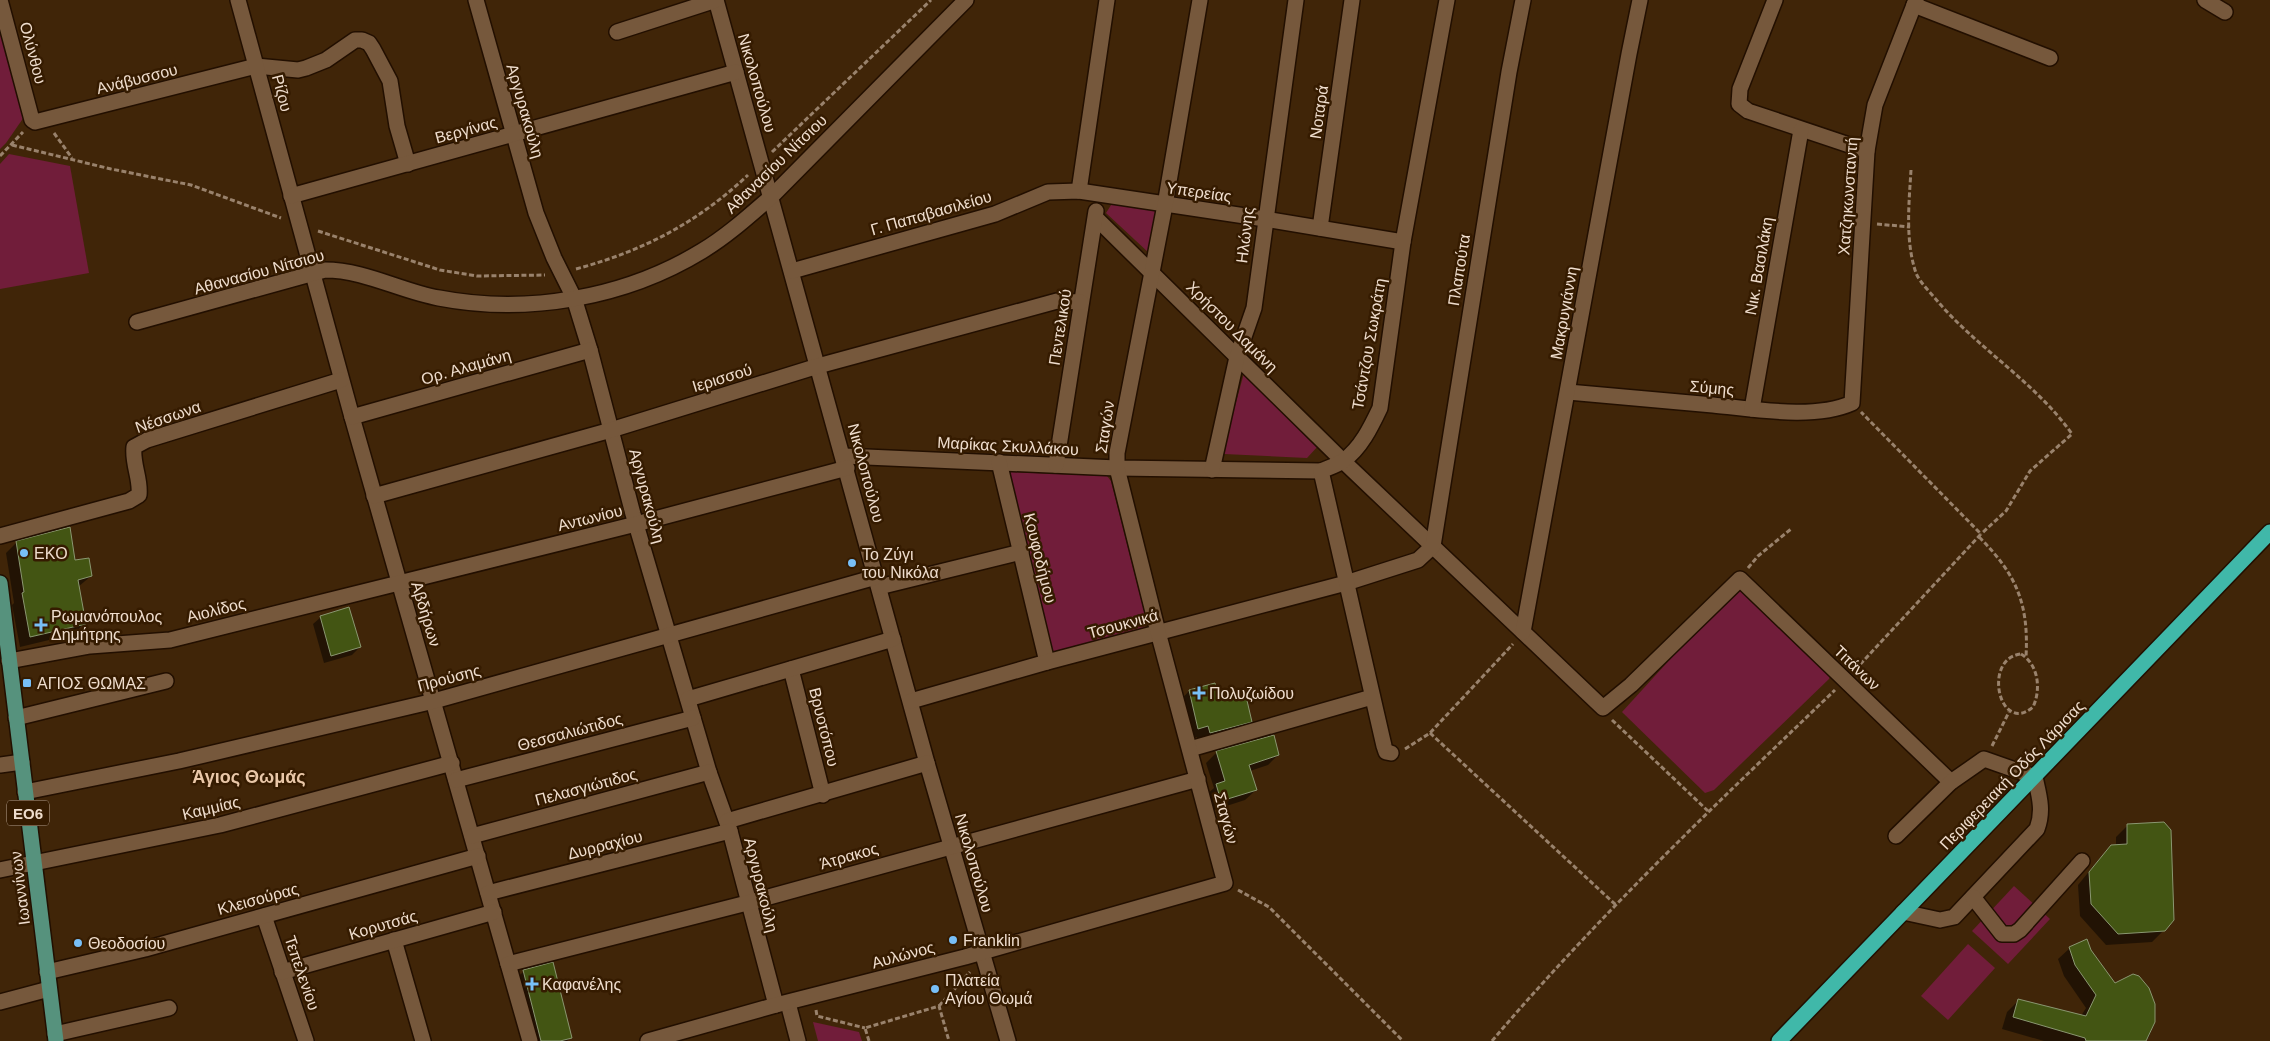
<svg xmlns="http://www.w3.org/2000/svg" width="2270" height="1041" viewBox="0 0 2270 1041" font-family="Helvetica,sans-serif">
<rect width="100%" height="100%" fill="#402508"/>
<g fill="#711d3a">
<path d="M0 26 24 117 6 143 0 149Z"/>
<path d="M9 154 70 166 89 273 0 289V164Z"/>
<path d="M1113 202 1158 210 1149 253 1106 213Z"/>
<path d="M1244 373 1319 445 1307 458 1224 454 1223 450Z"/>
<path d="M1011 472 1107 476 1111 481 1147 623 1143 631 1053 655 1008 479Z"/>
<path d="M1743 589 1832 671 1829 679 1714 790 1705 793 1622 712 1726 598 1735 591Z"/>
<path d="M2014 886 2050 919 2008 964 1972 931Z"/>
<path d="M1968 944 1995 968 1948 1020 1921 996Z"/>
<path d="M813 1022 859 1032 862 1041H818Z"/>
</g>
<g fill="#0007">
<path d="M17 542 74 562 91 576 78 587 84 623 74 634 20 647 12 605 14 603 6 553Z"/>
<path d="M321 617 360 647 352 655 324 663 313 624Z"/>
<path d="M1215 685 1218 700 1251 721 1239 733 1199 744 1197 737 1187 739 1178 703 1189 691Z"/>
<path d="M1217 752 1278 755 1268 765 1250 771 1256 790 1245 800 1211 811 1206 795 1214 788 1206 763Z"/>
<path d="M2128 825 2164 930 2152 942 2106 945 2080 916 2078 885 2100 858 2112 846H2116V837Z"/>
<path d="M2070 948 2089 951 2115 985 2154 1022 2149 1037 2145 1041H2044L2002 1029 2007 1012 2019 1000 2081 1016 2086 1008 2064 976 2058 959Z"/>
<path d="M524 971 571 1037 567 1041H532L516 979Z"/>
</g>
<g fill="#435513" stroke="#8a9771">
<path d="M70 527 75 560 89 558 92 576 78 580 86 624 30 637 22 593 24 592 16 541Z"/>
<path d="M349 607 361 647 331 656 320 616Z"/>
<path d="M1215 683 1219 699 1245 692 1252 722 1210 733 1208 726 1198 729 1189 690Z"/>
<path d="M1274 735 1279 755 1249 765 1257 790 1221 801 1216 784 1225 781 1216 751Z"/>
<path d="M2164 822 2171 830 2174 920 2165 931 2118 934 2091 904 2089 872 2111 845 2127 844V824Z"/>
<path d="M2087 939 2091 950 2115 983 2133 974 2139 976 2149 988 2155 1004V1022L2146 1041H2086L2085 1038 2013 1017 2018 999 2086 1016 2096 995 2075 965 2069 947Z"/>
<path d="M553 962 572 1038 560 1041H541L523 970Z"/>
</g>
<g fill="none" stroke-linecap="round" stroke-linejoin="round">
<defs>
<g id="minor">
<path d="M0 0 32 120 35 122 256 66 298 70 306 68 326 60 355 40H362L369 43 373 49 390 81 397 126 408 164"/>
<path d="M238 0 352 417 530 1041"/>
<path d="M476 0 536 213 554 258 574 298 590 350 633 514 709 772 730 831 776 1005"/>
<path d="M716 0 927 763 1008 1041"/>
<path d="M1775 0 1740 89 1739 104 1748 111 1867 151"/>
<path d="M2205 0 2225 12"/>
<path d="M1914 5 2050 58"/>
<path d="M617 32 716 0"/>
<path d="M1079 191 1107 0"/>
<path d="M291 196 736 72"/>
<path d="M1096 218 1343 461 1603 708 1631 685 1740 579 1951 782"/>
<path d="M1320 228 1352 0"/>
<path d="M792 271 995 214 1048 192 1079 191 1265 219 1403 242"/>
<path d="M137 322 325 270C365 270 400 291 439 298 527 315 625 298 702 251 727 236 749 216 771 197L966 0"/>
<path d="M1568 392C1616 396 1664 401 1713 405 1755 409 1814 420 1852 403L1867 151 1875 105 1916 0"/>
<path d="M1752 409 1801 130"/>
<path d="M352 417 590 350"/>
<path d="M844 456 1117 468 1321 471"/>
<path d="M999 462 1047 662"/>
<path d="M1056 465 1096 211"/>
<path d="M1212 470 1237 357 1254 308 1296 0"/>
<path d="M374 496 611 430 818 366 1057 301 1081 302"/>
<path d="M0 536 129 501 139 495C141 479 132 464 134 447L147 440 341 380"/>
<path d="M879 587 1021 552"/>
<path d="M1523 632 1629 54 1640 0"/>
<path d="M9 661 90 646 170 640 636 524 847 468"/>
<path d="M791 669 823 795"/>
<path d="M688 699 893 639"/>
<path d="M911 701 1047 662 1346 583 1418 560 1433 546 1509 72 1523 0"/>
<path d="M16 718 166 681"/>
<path d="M1190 749 1372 697"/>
<path d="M1391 753 1386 752 1384 746 1321 471C1328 468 1337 465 1343 461 1361 448 1371 427 1380 408L1403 242 1447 0"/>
<path d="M0 765 22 762"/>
<path d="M456 780 693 718"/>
<path d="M25 792 179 761 434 701 876 577"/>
<path d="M727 821 927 763"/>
<path d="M472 836 709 772"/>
<path d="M1896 836 1951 782 1984 759 2035 777C2039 795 2044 811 2037 829L1954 917 1940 920 1903 912"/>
<path d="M0 870 220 825 452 763"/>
<path d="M488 893 730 831"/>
<path d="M1973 897 2002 934H2014L2020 930 2082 861"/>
<path d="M264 916 306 1041"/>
<path d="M394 940 423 1041"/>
<path d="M508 964 747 903 1198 779"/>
<path d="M47 972 145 949 478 856"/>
<path d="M282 972 494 912"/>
<path d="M0 1002 49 989"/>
<path d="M788 1003 798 1041"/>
<path d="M55 1034 169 1008"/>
<path d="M648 1041 776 1005 965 957 1225 883 1158 632 1117 468V453L1165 205 1200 0"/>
</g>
<path id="major" d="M0 583 56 1041"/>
<path id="highway" d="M1779 1041 2270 532"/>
</defs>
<use href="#minor" stroke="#220f00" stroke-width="18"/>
<use href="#major" stroke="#220f00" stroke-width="18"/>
<use href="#highway" stroke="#220f00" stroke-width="18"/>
<g stroke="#99826c" stroke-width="3" stroke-dasharray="5 2.5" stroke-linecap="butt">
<path d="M54 133 72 158"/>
<path d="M12 145 111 169 191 185 281 218"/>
<path d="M772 152 931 0"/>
<path d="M0 156 23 132"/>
<path d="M1911 170C1909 203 1905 241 1916 273 1920 283 1932 294 1939 303 1980 350 2036 383 2072 434L2030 471 2006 511 1981 534"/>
<path d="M1877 224 1910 227"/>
<path d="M318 231 440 270 477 276 545 275"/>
<path d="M576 269C643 251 697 223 748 175"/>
<path d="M1979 537C2016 574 2029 603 2026 657"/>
<path d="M1748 568 1758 556 1791 529"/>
<path d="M2021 654C2039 665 2041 690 2033 707 1999 736 1982 658 2021 654Z"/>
<path d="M1855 670 1981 534 1861 412"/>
<path d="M1612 720 1708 811"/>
<path d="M1430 733 1617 906"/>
<path d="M1992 746 2009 712"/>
<path d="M1405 749 1430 733 1513 644"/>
<path d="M1238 890 1269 907 1403 1041"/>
<path d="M939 1006 970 972"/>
<path d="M816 1010 817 1016 865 1028"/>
<path d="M869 1041 865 1028 939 1006 949 1041"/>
<path d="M1492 1041C1598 916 1717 803 1835 690"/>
</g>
<use href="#minor" stroke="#76583c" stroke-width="15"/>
<use href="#major" stroke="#56927d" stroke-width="15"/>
<use href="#highway" stroke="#40b8a9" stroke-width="15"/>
</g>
<g fill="#78bff7" stroke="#351b00" stroke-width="2">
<circle cx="24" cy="553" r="5"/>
<circle cx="852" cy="563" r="5"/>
<path d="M38.5 617.5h5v5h5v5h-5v5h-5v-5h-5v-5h5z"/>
<rect x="22" y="678" width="10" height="10" rx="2.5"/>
<path d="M1196.5 685.5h5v5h5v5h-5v5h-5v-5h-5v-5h5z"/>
<circle cx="953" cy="940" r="5"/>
<circle cx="78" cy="943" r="5"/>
<path d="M529.5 976.5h5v5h5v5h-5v5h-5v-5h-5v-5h5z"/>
<circle cx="935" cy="989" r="5"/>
</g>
<g text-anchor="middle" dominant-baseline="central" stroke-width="5" stroke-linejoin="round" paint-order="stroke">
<rect fill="#351b00" stroke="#b7a390" stroke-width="1" x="7" y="800.5" width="42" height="25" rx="4"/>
<g font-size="15" font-weight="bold" fill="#efddcd">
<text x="28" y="813">ΕΟ6</text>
</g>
<g font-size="16" fill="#efddcd" stroke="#351b00">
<text transform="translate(33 53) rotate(75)">Ολύνθου</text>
<text transform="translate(137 79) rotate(-14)">Ανάβυσσου</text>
<text transform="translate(757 83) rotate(74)">Νικολοπούλου</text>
<text transform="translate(282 93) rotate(75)">Ρίζου</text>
<text transform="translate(525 111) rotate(74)">Αργυρακούλη</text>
<text transform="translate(1319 112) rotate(-82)">Νοταρά</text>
<text transform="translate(466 130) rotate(-15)">Βεργίνας</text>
<text transform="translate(776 164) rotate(-44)">Αθανασίου Νίτσιου</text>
<text transform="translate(1199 192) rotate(8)">Υπερείας</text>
<text transform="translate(1848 196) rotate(-86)">Χατζηκωνσταντή</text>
<text transform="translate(931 213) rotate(-16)">Γ. Παπαβασιλείου</text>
<text transform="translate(1245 235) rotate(-83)">Ηλώνης</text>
<text transform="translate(1759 266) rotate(-80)">Νικ. Βασιλάκη</text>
<text transform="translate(1459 270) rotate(-81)">Πλαπούτα</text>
<text transform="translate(259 272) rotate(-15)">Αθανασίου Νίτσιου</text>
<text transform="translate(1564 313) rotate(-80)">Μακρυγιάννη</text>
<text transform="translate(1060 327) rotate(-81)">Πεντελικού</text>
<text transform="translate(1232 327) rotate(45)">Χρήστου Δαμάνη</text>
<text transform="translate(1369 344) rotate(-80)">Τσάντζου Σωκράτη</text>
<text transform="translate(466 367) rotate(-16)">Ορ. Αλαμάνη</text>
<text transform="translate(722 378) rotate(-17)">Ιερισσού</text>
<text transform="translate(1712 388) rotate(5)">Σύμης</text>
<text transform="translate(168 417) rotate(-19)">Νέσσωνα</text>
<text transform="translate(1105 427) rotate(-81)">Σταγών</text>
<text transform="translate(1008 446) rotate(3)">Μαρίκας Σκυλλάκου</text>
<text transform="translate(866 473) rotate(75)">Νικολοπούλου</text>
<text transform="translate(647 496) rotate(75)">Αργυρακούλη</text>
<text transform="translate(590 518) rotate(-14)">Αντωνίου</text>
<text transform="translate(1040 558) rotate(76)">Κουφοδήμου</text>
<text transform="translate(216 610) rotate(-14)">Αιολίδος</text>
<text transform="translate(426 614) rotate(73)">Αβδήρων</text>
<text transform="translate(1123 624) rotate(-15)">Τσουκνικά</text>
<text transform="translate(1857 668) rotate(44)">Τιτάνων</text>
<text transform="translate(449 678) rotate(-15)">Προύσης</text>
<text transform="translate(824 727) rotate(76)">Βρυοτόπου</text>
<text transform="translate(570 732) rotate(-15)">Θεσσαλιώτιδος</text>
<text transform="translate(2012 775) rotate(-46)">Περιφερειακή Οδός Λάρισας</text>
<text transform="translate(586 787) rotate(-15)">Πελασγιώτιδος</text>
<text transform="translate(211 808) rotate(-13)">Καμμίας</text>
<text transform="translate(1226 818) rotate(75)">Σταγών</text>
<text transform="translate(605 845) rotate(-14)">Δυρραχίου</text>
<text transform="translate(849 856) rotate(-16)">Άτρακος</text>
<text transform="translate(974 863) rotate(74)">Νικολοπούλου</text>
<text transform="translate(761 885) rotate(76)">Αργυρακούλη</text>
<text transform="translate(20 888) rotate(-97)">Ιωαννίνων</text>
<text transform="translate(258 899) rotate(-15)">Κλεισούρας</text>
<text transform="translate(383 925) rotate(-16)">Κορυτσάς</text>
<text transform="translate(903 955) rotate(-15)">Αυλώνος</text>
<text transform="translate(302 973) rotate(71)">Τεπελενίου</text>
</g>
<g font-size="16" fill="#efddcd" stroke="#351b00" text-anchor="start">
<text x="34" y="553">EKO</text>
<text x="862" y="554">Το Ζύγι<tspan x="862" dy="18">του Νικόλα</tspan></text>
<text x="51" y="616">Ρωμανόπουλος<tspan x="51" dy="18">Δημήτρης</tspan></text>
<text x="37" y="683">ΑΓΙΟΣ ΘΩΜΑΣ</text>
<text x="1209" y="693">Πολυζωίδου</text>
<text x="963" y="940">Franklin</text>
<text x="88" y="943">Θεοδοσίου</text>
<text x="945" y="980">Πλατεία<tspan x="945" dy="18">Αγίου Θωμά</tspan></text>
<text x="542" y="984">Καφανέλης</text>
</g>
<g font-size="18" font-weight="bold" fill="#e9c7a8" stroke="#351b00">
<text x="249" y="777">Άγιος Θωμάς</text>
</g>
</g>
</svg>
